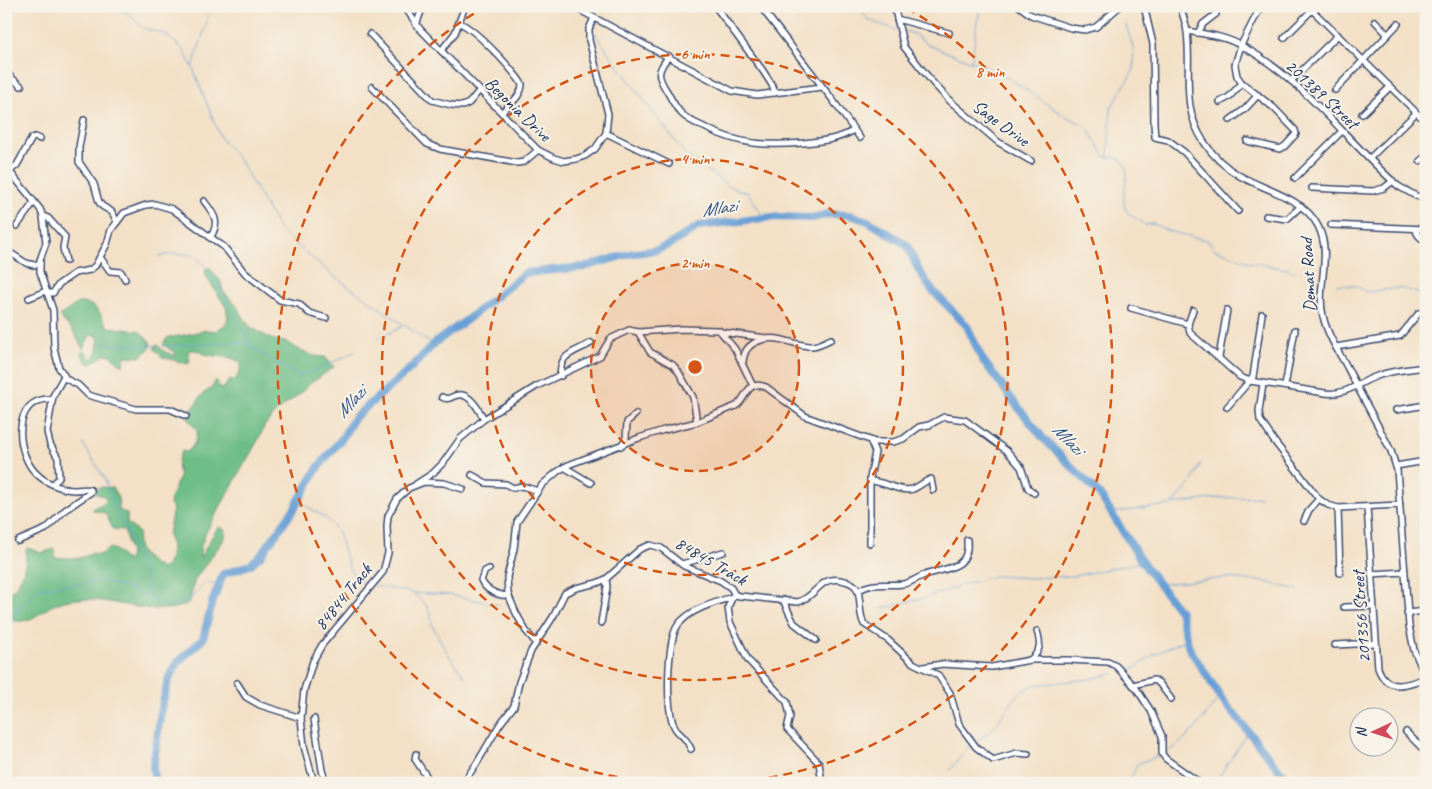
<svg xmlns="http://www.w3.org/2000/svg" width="1432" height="789" viewBox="0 0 1432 789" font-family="Caveat,sans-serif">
<rect width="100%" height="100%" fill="#f7f3e8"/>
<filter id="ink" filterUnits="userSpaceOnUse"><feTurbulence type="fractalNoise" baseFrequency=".02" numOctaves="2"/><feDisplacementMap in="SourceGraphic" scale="10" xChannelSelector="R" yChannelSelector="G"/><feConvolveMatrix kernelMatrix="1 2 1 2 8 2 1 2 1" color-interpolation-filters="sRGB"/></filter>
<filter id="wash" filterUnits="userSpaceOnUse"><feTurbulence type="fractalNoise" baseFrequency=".0096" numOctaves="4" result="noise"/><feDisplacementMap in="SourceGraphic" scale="20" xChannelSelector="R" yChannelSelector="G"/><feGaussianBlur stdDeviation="1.12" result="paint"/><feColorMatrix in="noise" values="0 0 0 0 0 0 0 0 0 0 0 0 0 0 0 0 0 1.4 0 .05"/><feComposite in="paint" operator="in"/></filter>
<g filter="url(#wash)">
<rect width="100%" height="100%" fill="#f3e0c6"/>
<g fill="#6ebd86" stroke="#447672">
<path d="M206 268H210L214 274 220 280 223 291 236 305 249 326 271 339 289 343 298 349 314 356 325 357 334 367 308 385 302 392 276 412 265 425 257 442 206 532 200 548V558L216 530 219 527 225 530V538L195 579 189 603C162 619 110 598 78 599 71 599 63 601 56 604 43 609 37 619 22 621 17 622 11 620 6 619V591L14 589C22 580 27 563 26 550L28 548 41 553 54 549 56 553 54 556 55 558C73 557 76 561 93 553 100 557 104 553 109 548L116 550 125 560 129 559 130 552 124 530 113 529 105 513 93 510V508L104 503 107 500 104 496 96 494V489L102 487 113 488 118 498 119 510 127 514V523L139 533C133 552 147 559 161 569L168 564 172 546 168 535 173 509 170 504V499L180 475C175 465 178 460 182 451L187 452C194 446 198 439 197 430L188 419C194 408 198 394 211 389L216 380 220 388 223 389 229 381 236 379 241 369V363C231 355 220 358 209 355 201 354 200 349 190 350L188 351 190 362 188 364 162 357 155 350V345H158L165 352 176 356V354L163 344 168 337 181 336 206 330 216 331 226 324 228 317 226 307 205 275Z"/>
<path d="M78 303C98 303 98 312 108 327L139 331 150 341 151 347 140 357 125 356 123 366 109 354 104 355 91 364 86 362 81 352 85 351 90 358 93 359 96 355 99 338 95 335H90L83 349 73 331 60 317V315C67 312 71 307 78 303Z"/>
</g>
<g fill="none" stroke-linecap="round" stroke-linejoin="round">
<g stroke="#669fd5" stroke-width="1">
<path d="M110 6 127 13 143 28 165 34 182 48 192 66 220 137 240 161 280 231 335 277 433 345"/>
<path d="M585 6 588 12"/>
<path d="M858 6 868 20 897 30"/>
<path d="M592 29 621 70 685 154 729 186 748 193 764 218"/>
<path d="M905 31 916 35 928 45 976 63 1010 79 1062 114 1084 125"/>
<path d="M971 61C976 43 974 23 982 6"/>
<path d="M193 66 207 22 209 6"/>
<path d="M1088 129 1104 156C1109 158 1114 156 1119 159 1136 168 1119 193 1125 208 1128 216 1139 218 1145 225L1154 224 1168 231 1209 241 1214 249 1249 262 1287 269 1294 272"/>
<path d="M1108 157 1111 108 1134 69 1133 47 1125 22"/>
<path d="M160 256C170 255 181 252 191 255 210 261 242 327 251 346"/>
<path d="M1337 285 1356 286 1366 292 1399 288 1426 295"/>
<path d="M378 339 403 326"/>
<path d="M103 344 158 346"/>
<path d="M163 346 243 342 297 376 319 369 356 351"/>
<path d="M83 444 105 479 118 516 125 526 135 550 151 598"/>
<path d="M299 501 327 519 337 530 350 570 356 578 368 585"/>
<path d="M1171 506 1190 485 1201 463"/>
<path d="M1111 513 1218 498 1261 497"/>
<path d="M1160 584 1229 578 1265 582 1298 590"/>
<path d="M375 586 413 593 427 606 431 615 432 625 438 636 448 654 465 677"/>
<path d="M414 593 450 595 498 605"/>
<path d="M6 603 20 608 37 590 45 587 103 581 134 591 167 606 174 605 191 599 201 586 206 583 219 585"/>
<path d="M880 609 931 596 965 584 994 576 1033 578 1074 576 1142 562"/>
<path d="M6 631 20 608"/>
<path d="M1124 671 1137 667 1153 655 1187 639"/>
<path d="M976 741 991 731 1019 693 1034 685 1091 679 1115 673"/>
<path d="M1166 753C1189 739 1205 718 1220 696"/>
<path d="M950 770 972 743"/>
<path d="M153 783 155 782"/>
<path d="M1129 783 1137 764 1159 756"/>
<path d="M1215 783 1248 732"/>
</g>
<path stroke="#669fd5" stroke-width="8" d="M155 783 153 768 161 709 169 678 178 662 203 639 212 603 223 574 250 565 261 555 294 509 317 469 343 437 354 418 412 367 436 342 468 319 525 273 584 267 629 254 657 250 669 245 699 226 772 217 812 218 829 214 850 215 868 221 907 245 918 269 931 289 967 326 982 359 1014 402 1043 438 1100 495 1142 562 1180 612 1189 648 1222 699 1280 771 1295 783"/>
</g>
</g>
<g filter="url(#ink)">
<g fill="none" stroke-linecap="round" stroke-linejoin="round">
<defs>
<g id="minor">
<path d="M404 6 420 29 538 150 554 158 564 161 576 159 585 156 595 149 606 133 608 114 589 40V29L594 18"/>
<path d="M572 6 732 91 757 95 822 87"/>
<path d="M715 6 763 71 772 85 775 93"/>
<path d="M760 6 832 99 860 138"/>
<path d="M894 6 904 47 933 83 950 101 998 142 1031 161"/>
<path d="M1019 6 1031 15 1071 28 1085 30 1096 27 1120 6"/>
<path d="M1144 6 1153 44 1154 124 1155 137 1168 140 1184 152 1238 211"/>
<path d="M1180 6C1183 15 1186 23 1187 32 1192 72 1180 106 1204 142 1213 156 1226 168 1240 176 1265 190 1304 198 1318 226 1333 255 1316 286 1323 316 1327 334 1338 351 1347 367 1361 395 1377 423 1391 451L1397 470 1409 626 1414 650 1426 678C1406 685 1387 693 1378 668L1367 507"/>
<path d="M1308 6 1426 122"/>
<path d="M897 19 949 33"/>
<path d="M1375 21 1388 35"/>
<path d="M459 23C475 28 512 69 522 84 522 96 510 104 502 112"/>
<path d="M416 25 423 6"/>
<path d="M1187 31C1205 34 1225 36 1242 46 1304 80 1346 140 1398 186L1416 196 1426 198"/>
<path d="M1198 33 1203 24 1216 14 1217 6"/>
<path d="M370 34 432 100 451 105 463 106 469 103 479 91"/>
<path d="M1284 38 1312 10"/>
<path d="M441 51 455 33 465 6"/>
<path d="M669 56C656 72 657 76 668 93 672 101 676 109 683 115 689 121 698 124 706 128 740 145 766 146 803 143 821 141 838 140 854 130"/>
<path d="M6 73 21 86"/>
<path d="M1291 81 1338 35"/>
<path d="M372 87 427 144 440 149 517 163 524 162 538 150"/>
<path d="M1335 90 1398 24"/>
<path d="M1220 102 1229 97 1242 83"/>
<path d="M1362 114 1390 87"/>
<path d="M84 120 79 147V162L94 184 99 202 102 206 112 212 117 222"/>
<path d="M1230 120 1245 109 1258 95"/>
<path d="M606 133 669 164"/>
<path d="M1247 141 1280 149 1285 146 1296 134 1295 130 1274 108 1242 83 1237 76 1235 65 1241 45 1258 12 1263 6"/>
<path d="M1370 158 1416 113"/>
<path d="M1420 161 1426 156"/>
<path d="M6 167 40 209 43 216 46 243 40 260V272L53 310 54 348 59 368 64 375 66 379 78 385 88 395 136 409H170L186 416"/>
<path d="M10 171 17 165 32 138 35 137 40 139"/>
<path d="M1295 178 1342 131"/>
<path d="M1312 188 1373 191 1384 188 1393 181"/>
<path d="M204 201C214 214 221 222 210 238"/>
<path d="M43 216 48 218 65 237 63 248 66 261"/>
<path d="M1266 216 1287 219 1301 206"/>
<path d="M1331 225 1426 229"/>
<path d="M17 226 34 202"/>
<path d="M1415 229 1418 235 1424 241"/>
<path d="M6 250 26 263 34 265 40 263"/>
<path d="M100 257 110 271 121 272 125 279"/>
<path d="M47 293H53L59 284 75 273 90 270 95 266 107 244 111 230 124 213 146 205 155 204 172 209 224 247 245 273 280 300 299 304 309 313 326 318"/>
<path d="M29 298 46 291"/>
<path d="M1131 308 1188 324"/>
<path d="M1193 310 1188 324 1190 333 1240 377 1250 381 1325 393C1347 396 1360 381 1380 375 1394 370 1411 369 1426 367"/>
<path d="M638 332 681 329 719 330 735 349 753 386"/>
<path d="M721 332 766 338"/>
<path d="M1426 332V342"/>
<path d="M1336 347 1400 336 1419 313"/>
<path d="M1219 357 1227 310"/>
<path d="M743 362C744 353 746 348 754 343 774 332 789 344 809 346 816 347 825 342 831 339"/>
<path d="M561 376C557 354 576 352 591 343"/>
<path d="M1263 384 1259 411 1260 420 1274 441 1319 499 1328 505 1338 508 1400 505"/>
<path d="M1285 386 1295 330"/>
<path d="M442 397C449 401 451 396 458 395 470 393 479 410 484 419"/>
<path d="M1227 407 1253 377 1262 314"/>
<path d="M1396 410 1426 405"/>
<path d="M621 446 626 438 627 422 636 414"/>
<path d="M1396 466 1426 461"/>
<path d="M564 467 591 483"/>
<path d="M472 475 486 483 506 484 513 488 522 486 538 491"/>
<path d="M870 481C884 481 900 493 913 489 920 486 925 481 931 479L933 490"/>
<path d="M53 484 59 478 58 458 50 444 47 432 53 396 64 376"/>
<path d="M416 484 433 473 443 463 460 439 484 419 537 386 600 356 610 339 629 330 638 332 650 352 673 365 678 371 693 397 697 422"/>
<path d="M1338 508 1340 573"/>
<path d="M1304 521 1309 510 1319 499"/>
<path d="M18 541 46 529 65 510 91 492V490C86 488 81 490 75 490 64 490 48 484 39 476 15 457 10 396 52 399"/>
<path d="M870 543V478L875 452 870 440"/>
<path d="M682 564 723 552"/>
<path d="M489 569 485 571 481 580C486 591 497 595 509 596"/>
<path d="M1371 574 1405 572"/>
<path d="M858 591C872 581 887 586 903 584 911 583 918 577 925 575 947 567 970 570 967 540"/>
<path d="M734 594 728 607 730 622 748 660 787 702 790 716 787 729 819 763 822 783"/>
<path d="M783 600 794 623 816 640"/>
<path d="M1344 607 1373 606"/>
<path d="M1407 613 1426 611"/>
<path d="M601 623 607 587 606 579"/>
<path d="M536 643 526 631 516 613 508 594 507 577 514 549 517 522 542 485 557 472 568 465 639 438 664 430 697 422 736 406C747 399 746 379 766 387L805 416 875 442H893L903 439 919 427 929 425 944 417 965 420 1007 451 1021 467 1028 488 1034 493"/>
<path d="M1335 645 1376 643"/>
<path d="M1030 660C1041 651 1041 644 1037 631"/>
<path d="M923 667 942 664 992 667 1030 660H1069L1108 662 1116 666 1136 688 1151 711 1162 736V754L1166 759 1200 783"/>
<path d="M237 683 246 697 260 705 301 718"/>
<path d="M1133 685 1154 680 1159 683 1171 699"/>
<path d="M314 719 322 770 326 783"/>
<path d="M1406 732 1426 752"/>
<path d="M691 749C689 746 688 742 685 739 682 735 677 732 675 728 665 711 667 640 678 625 690 609 714 603 732 597"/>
<path d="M416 754 415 759 431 783"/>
<path d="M314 783 304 746 301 718 304 690 313 661 322 645 383 572 388 553 387 526 388 516 397 499 409 488 424 482 444 483 463 489"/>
<path d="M463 783 477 763 500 724 514 706 519 682 531 651 553 617 565 593 576 588 597 583 606 579 640 549 650 545 661 548 684 566 721 581 731 588 735 595 740 596 798 602C817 597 820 573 845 581 850 582 855 585 857 589 862 600 858 613 864 624L888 640 913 663 938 675 950 693 959 724 976 747 993 760 1017 753 1028 754"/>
</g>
</defs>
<use href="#minor" stroke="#3b4a6e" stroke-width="8"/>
<use href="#minor" stroke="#fff" stroke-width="5"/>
</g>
</g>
<circle cx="695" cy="367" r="104" fill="#d45514" fill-opacity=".12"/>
<g fill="none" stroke="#d45514" stroke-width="2.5" stroke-dasharray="9 6">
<circle cx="695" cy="367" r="104"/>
<circle cx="695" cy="367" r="208"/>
<circle cx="695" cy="367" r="313"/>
<path d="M662 783A417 417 0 0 1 483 8M907 8A417 417 0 0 1 728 783"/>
</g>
<g text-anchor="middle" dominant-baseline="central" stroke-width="4" stroke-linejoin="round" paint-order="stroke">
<g font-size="18" fill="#1b2f5e" stroke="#f7f3e8">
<text transform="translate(1322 94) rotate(43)">201389 Street</text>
<text transform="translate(518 109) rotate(44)">Begonia Drive</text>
<text transform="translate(1001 123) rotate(36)">Sage Drive</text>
<text transform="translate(1308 275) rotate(-93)">Demat Road</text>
<text transform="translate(711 561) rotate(30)">84845 Track</text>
<text transform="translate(343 597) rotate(-51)">84844 Track</text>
<text transform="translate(1361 617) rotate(-94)">201356 Street</text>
</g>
<g font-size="19" font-style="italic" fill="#355688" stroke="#f7f3e8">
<text transform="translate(719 208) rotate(-9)">Mlazi</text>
<text transform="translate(351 402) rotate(-47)">Mlazi</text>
<text transform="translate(1068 439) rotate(46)">Mlazi</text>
</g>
</g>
<circle cx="695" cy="367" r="8" fill="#d45514" stroke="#f7f3e8" stroke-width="2.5"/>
<g font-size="15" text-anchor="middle" font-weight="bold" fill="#d45514" stroke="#f7f3e8" stroke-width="4" stroke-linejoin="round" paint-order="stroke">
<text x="695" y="59">6 min</text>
<text x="990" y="77">8 min</text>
<text x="695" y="164">4 min</text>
<text x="695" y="268">2 min</text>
</g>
<rect width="1432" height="789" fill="none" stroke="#f7f3e8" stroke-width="25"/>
<g transform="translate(1374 732) rotate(266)"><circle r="24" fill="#f7f3e8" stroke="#9fa5b1"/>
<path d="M0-4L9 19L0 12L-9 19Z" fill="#d1495b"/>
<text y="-8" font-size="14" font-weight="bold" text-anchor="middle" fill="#1b2f5e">N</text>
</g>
</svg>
